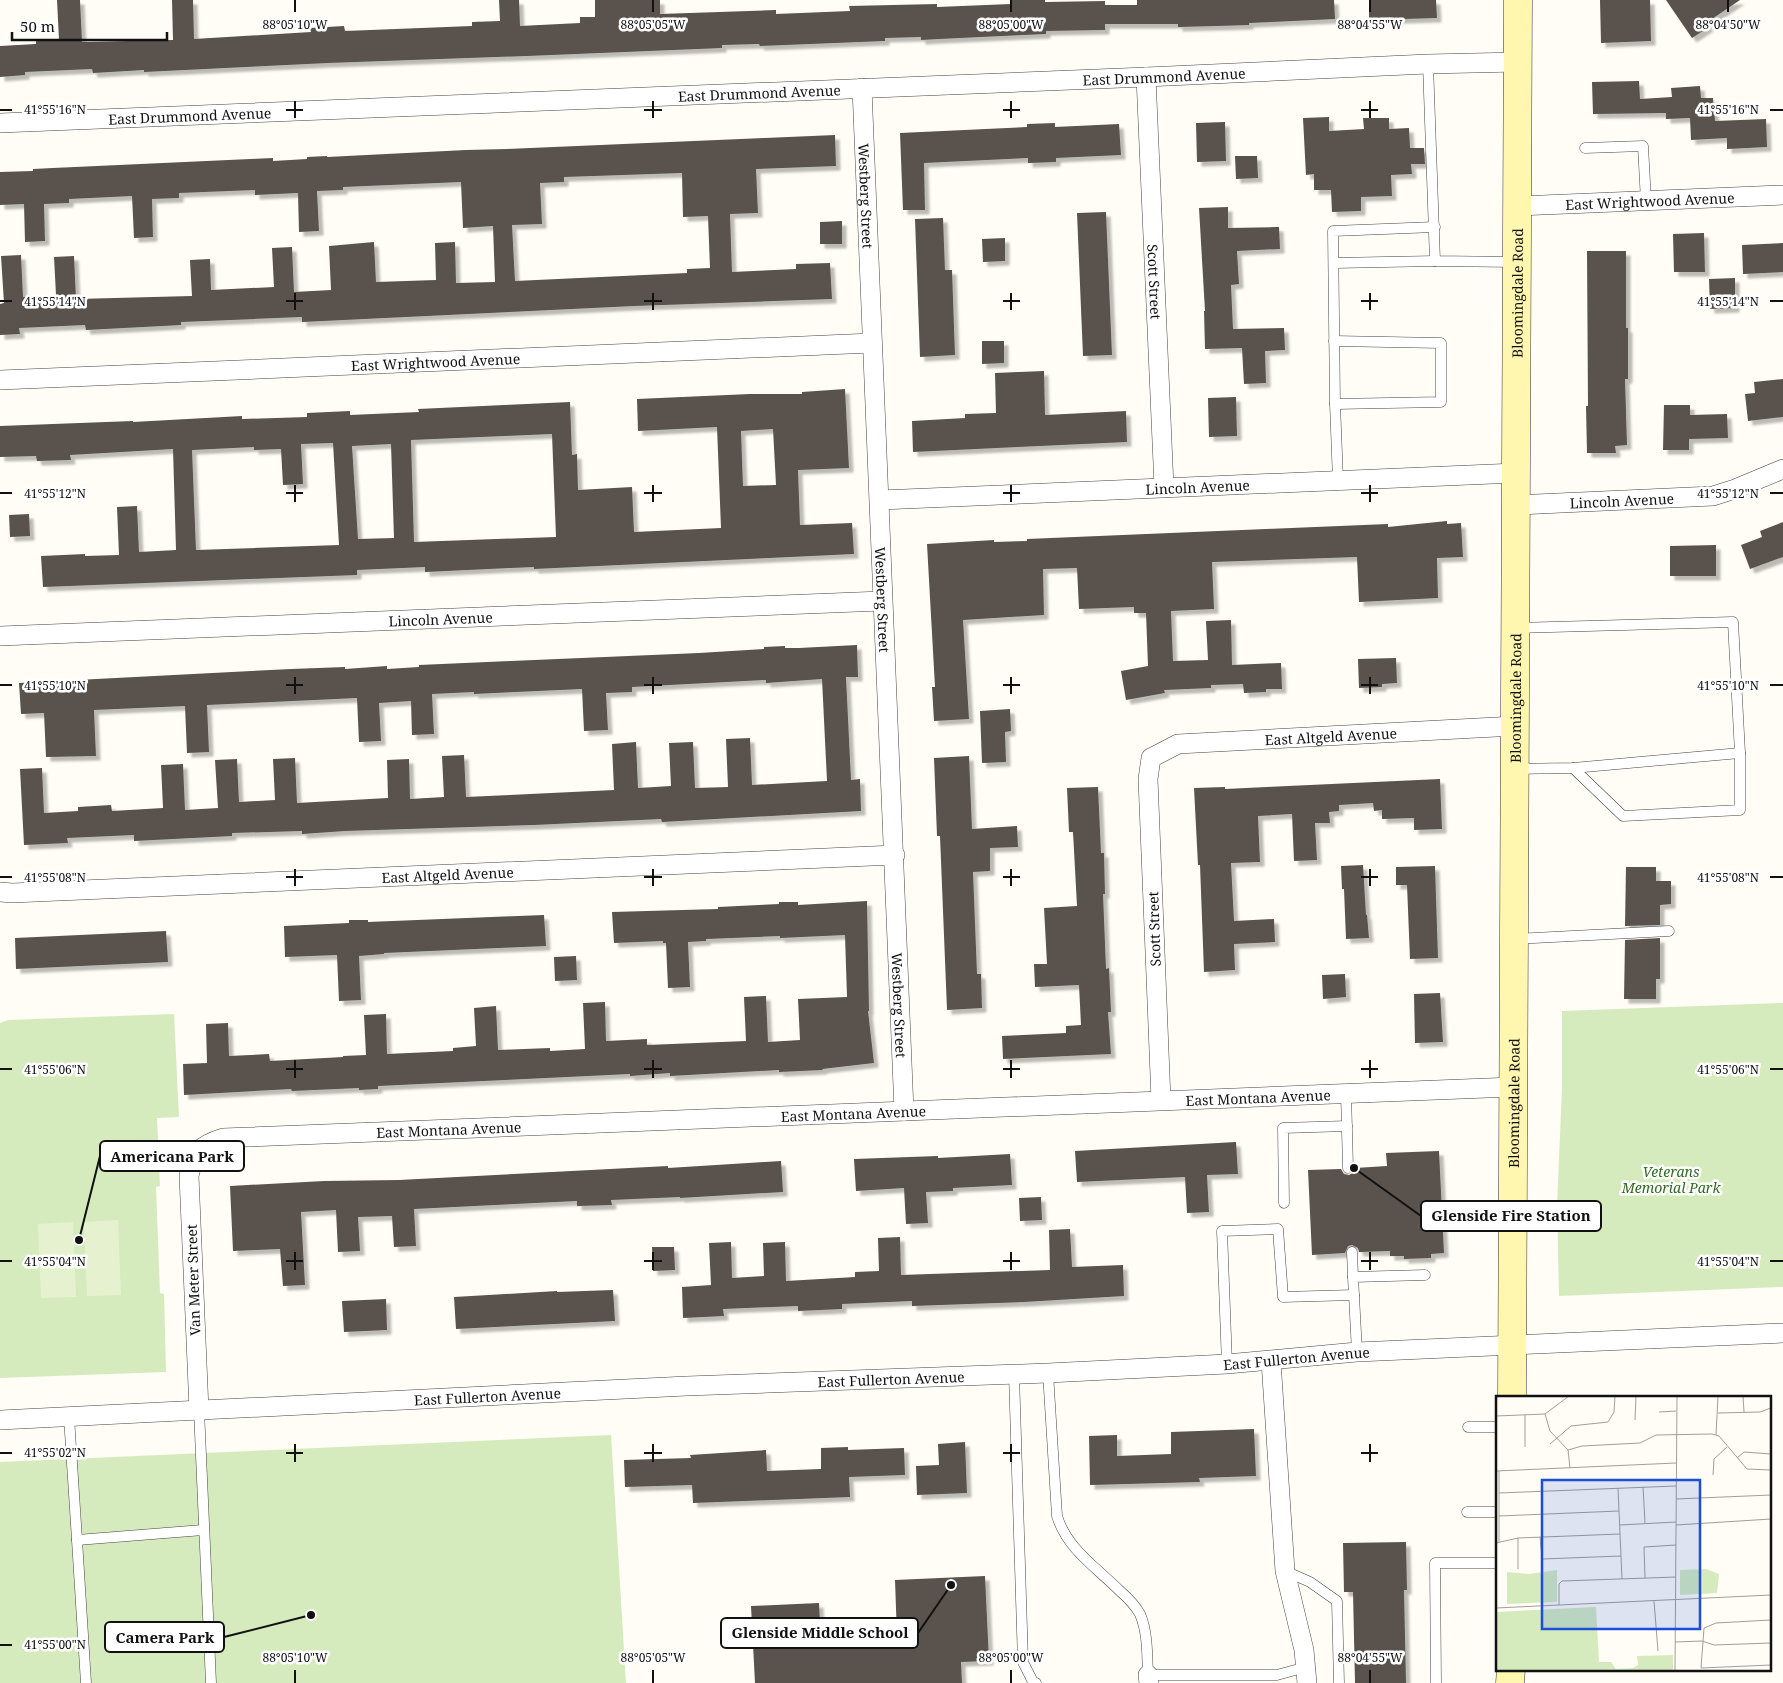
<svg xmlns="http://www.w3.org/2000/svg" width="1783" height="1683" viewBox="0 0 1783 1683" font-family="'Noto Serif',serif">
<defs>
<filter id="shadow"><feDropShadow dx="4.5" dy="4.5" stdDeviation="1" flood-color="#0004"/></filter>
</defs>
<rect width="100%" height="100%" fill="#fffdf5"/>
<g fill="#d5ebbd">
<path d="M1783 1003V1287L1559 1296 1557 1206 1562 1088V1011Z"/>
<path d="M174 1014 179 1117 157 1118 160 1186 156 1187 160 1293 164 1294 166 1372 0 1378V1023L8 1020Z"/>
<path d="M611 1435 626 1683H0V1462Z"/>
</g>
<g fill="#e6f2cf">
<path d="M118 1220 121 1295 87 1296 84 1222Z"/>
<path d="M73 1222 76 1297 41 1298 38 1224Z"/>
</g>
<g fill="#5a524d" fill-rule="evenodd" filter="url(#shadow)">
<path d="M57 0H80L82 42 173 40 172 0H193L194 39 311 32 310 28 344 26 345 31 472 26V22L500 21 499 0H519L520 26 580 23V17H595V0H660V14L776 10V14L850 11 849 6 937 4V7L1011 4V0H1045V2L1105 1V5H1137V0H1334L1335 19 1249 23V25L1217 26 1178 27V24H1105V30L1046 31V34L939 39 921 40V37L885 38V41L760 46 759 44 722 45V48L527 56 328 63 144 72V70L93 73 92 69 25 72V75L0 77V46L36 44V40H59Z"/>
<path d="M1369 0H1436L1437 18 1369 20Z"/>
<path d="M1600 0H1650L1651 41 1601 43Z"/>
<path d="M1666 0H1740L1706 23 1709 27 1692 38Z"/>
<path d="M1639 81 1640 99 1672 97 1671 88 1700 86 1701 98H1713L1715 121 1766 119 1767 147 1727 149V138L1691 140 1690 118 1666 119V113L1593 114 1592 82Z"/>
<path d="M1329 117V131L1364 129 1363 118H1389V129L1409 128 1410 148H1424L1425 164H1411L1412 174 1391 175 1392 196 1361 197V211L1332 212 1331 190H1314V174L1306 175 1303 118Z"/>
<path d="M1225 122 1226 161 1197 162 1196 123Z"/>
<path d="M1055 123V127L1119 124 1121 155 1056 158V162L1028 163V158L924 163 925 210H903L900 133 1027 127V124Z"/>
<path d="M835 135 836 166 756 169 758 213 730 214 732 272 796 269V264L830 263 832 299 634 306 302 322V317L181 322V325L86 330 85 325 19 328 20 334 0 335V304L4 303 1 256 21 255 23 297 56 295 54 257 74 256 76 299 192 296 190 260 210 259 211 290 274 287 272 248 292 247 294 292 331 290 329 246 374 242 376 282 436 280 435 243 455 242 456 283 495 282 493 226 463 228 461 182 343 187V190L317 191 319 231 299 232 298 193 255 195V190L179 193V198L152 199 153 237 134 238 132 196 69 199V203L44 204 45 241 25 242 24 204 0 205V172L33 171V169L53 168 273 158V161L307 159V157L327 156V157L466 150 507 149ZM682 173 683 217 708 216 710 268 687 269V273L515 281 512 225 542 224 540 183 564 182V177Z"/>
<path d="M1235 156H1257L1258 178 1236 179Z"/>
<path d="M1228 207V228L1279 227 1280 249 1237 251 1239 284 1231 285 1233 329 1284 328 1285 350 1265 351 1266 383 1244 384 1242 348 1205 349 1204 311H1205L1199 208Z"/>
<path d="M1106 212 1112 355 1083 356 1077 213Z"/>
<path d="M943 218 945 270H952L955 355 920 357 915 219Z"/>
<path d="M842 221V244H820V222Z"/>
<path d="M1704 233 1705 272H1674L1673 234Z"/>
<path d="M1005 238V261L983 262 982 239Z"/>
<path d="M1783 243V272L1743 274 1742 245Z"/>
<path d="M1587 251H1626V328H1628V379H1625L1627 445 1615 446 1616 453H1587L1586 406H1588Z"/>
<path d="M1735 278V308L1710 309 1709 279Z"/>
<path d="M982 341H1004V363L982 364Z"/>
<path d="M1044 371 1045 415 1126 411 1127 442 913 452 912 421 965 418V414L996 413 995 373Z"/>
<path d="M1783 379V417L1748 421 1745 394 1755 393 1754 382Z"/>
<path d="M845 389 849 468 798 470 800 525 852 523 854 554 534 569V567L425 572V567L357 570V575L43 587 41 556 85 554V556L119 555 117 507 137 506 139 552 176 550 173 449 70 455 71 460 37 461 36 456 0 457V426L133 421V422L242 416V419L307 417V413L350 411V415L419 412 418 409 570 402 572 455 577 454 578 490 632 487 634 532 721 528 717 427 638 431 637 399 750 394H802V392ZM773 429 776 485 743 486 741 431ZM552 434 556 537 414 542 411 440ZM333 443 339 545 196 550 192 450 254 447V450L281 449 283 485 303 484 301 444ZM391 444 394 538 358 539 352 446Z"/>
<path d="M1236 397 1237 436 1209 437 1208 398Z"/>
<path d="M1664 405H1690V415L1727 414 1728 438 1689 439V450H1663Z"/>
<path d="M29 514 30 536 10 537 9 515Z"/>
<path d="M1447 521V524L1461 523 1463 557 1437 558 1438 598 1359 602 1357 557 1212 562 1214 609 1171 611 1173 661 1208 660 1206 621 1231 620 1232 665 1281 663 1282 689H1266V692L1244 693 1243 684 1211 685V688L1164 690 1165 693 1126 700 1121 671 1148 666 1146 613H1134V607L1079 609 1077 568 1043 569 1044 615 963 620 969 719 934 721 932 687H935L927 544 994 540V542L1027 541V539L1388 524V527Z"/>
<path d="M1783 522V557L1750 569 1741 545 1762 537 1760 531Z"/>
<path d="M1716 545V576H1670V546Z"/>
<path d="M857 645 858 677H846L851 780 860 779 861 811 662 822 661 819 534 825 345 831 302 834V831L232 833V836L134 841V835L67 838 68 843 24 845 20 769 42 768 44 813 78 811V807L111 805 112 811 163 808 161 765 183 764 185 810 218 808 215 760 237 759 239 802 275 800 273 759 295 758 297 803 388 798 387 760 409 759 410 799 444 797 442 756 464 755 466 797 614 790 612 744 636 742 638 788 671 786 669 743 693 742 695 788 728 787 726 739 750 738 752 785 827 781 822 679 766 683V680L632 687V692L606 693 608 730 584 731 582 689 474 694V692L432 694 434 734 412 735 411 701 379 703 381 741 359 742 357 698 207 705 209 752 187 753 185 706 94 710 96 756 46 757 44 713 21 714 19 683 291 669 345 667V669L387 666V669L419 667V665L699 653 764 649V647L785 646V648H799Z"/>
<path d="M1396 658 1397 683 1382 684V687L1359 688 1358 659Z"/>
<path d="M1010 709 1011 731 1005 732 1006 762 982 763 980 711Z"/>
<path d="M969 756 972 829 1017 826 1018 847 990 848V871L973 872 977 974H981L982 1008 947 1010 940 836H937L934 758Z"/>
<path d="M1440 779 1442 829 1414 830V818L1382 819V810L1374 811 1373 803 1339 805V811L1329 812 1330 823H1315L1317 860 1294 861 1292 814 1258 816 1260 862 1231 863 1234 921 1274 919 1275 942 1234 944 1235 970 1204 972 1200 865H1198L1194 788 1225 787V789Z"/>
<path d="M1098 787 1101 853H1104L1105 894H1103L1106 969 1109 968 1111 1012H1108L1111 1054 1003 1059 1002 1036 1066 1033V1026L1081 1025 1079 985 1035 987 1034 964H1047L1044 908 1077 906 1073 832H1069L1067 788Z"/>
<path d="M1363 865 1366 915H1367L1369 938 1346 939 1344 889H1342L1341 866Z"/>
<path d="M1435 866 1438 958 1410 959 1407 885H1396V867Z"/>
<path d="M1626 867H1656V881H1671V904L1660 905V925L1625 926Z"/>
<path d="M867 901 869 1011H868L874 1063 822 1069 823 1070 779 1072V1070L670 1076V1073L630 1076V1074L378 1086V1089L359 1090V1088L292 1091 291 1089 184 1095 183 1064 207 1063 206 1024 228 1023 229 1056 269 1054 270 1061 343 1057V1056L366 1055 364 1015 386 1014 387 1054 453 1051V1048L476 1046 474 1008 496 1006 498 1050 550 1048V1051L585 1049 583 1003 605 1002 606 1041 647 1039V1045L746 1041 744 997 766 996 768 1042 800 1040 798 999 847 997 845 935 780 938V936L706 939V941L688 942 690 987 668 988 666 943H663V941L614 943 612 912 718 909V907L779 904V902H798V905Z"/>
<path d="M544 915 546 946 384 953V954L359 956 361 1000 339 1001 337 955 285 957 284 926 349 923V920H368V922Z"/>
<path d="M166 931 168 962 16 969 15 938Z"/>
<path d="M1660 938V979H1656V999H1624L1625 940Z"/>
<path d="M576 956 577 980 555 981 554 957Z"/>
<path d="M1345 974 1346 997 1323 999 1322 975Z"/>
<path d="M1440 993 1443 1042 1415 1043 1414 994Z"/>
<path d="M1236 1142 1238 1174 1207 1175 1209 1212 1187 1213 1185 1177 1077 1182 1075 1151Z"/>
<path d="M1439 1151 1444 1253 1431 1254V1258L1404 1259V1256H1390V1251L1359 1252 1358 1248 1352 1245 1348 1246 1345 1253 1312 1255 1308 1170 1341 1169 1344 1174 1349 1175 1354 1172 1355 1168 1387 1166 1386 1153Z"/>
<path d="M1010 1154 1012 1185 953 1188V1191L926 1192 928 1223 906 1224 904 1188 856 1191 854 1159 938 1156V1158Z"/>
<path d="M781 1161 783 1192 680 1198V1197L611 1200 612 1205 577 1206V1201L414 1209 416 1246 394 1247 392 1216 358 1217 360 1251 338 1252 336 1210 301 1212 305 1285 283 1286 280 1249 233 1251 230 1186 324 1181 399 1180 668 1166V1168Z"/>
<path d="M1041 1197 1042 1220 1020 1221 1019 1198Z"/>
<path d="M1070 1229 1072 1267 1123 1265 1124 1296 1024 1302 912 1306V1301L842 1304V1309L798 1311V1306L723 1309 724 1316 683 1318 682 1287 711 1285 709 1243 731 1242 732 1278 764 1276 763 1243 785 1242 786 1281 855 1277V1272L879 1271 878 1238 900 1237 901 1275 1050 1270 1049 1230Z"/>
<path d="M652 1247H674L675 1270 653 1271Z"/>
<path d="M613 1290 615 1321 456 1329 454 1297 557 1291V1292Z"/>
<path d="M386 1299 387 1330 344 1332 342 1301Z"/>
<path d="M1254 1429 1256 1476 1199 1478 1200 1482 1090 1485 1089 1436 1117 1435V1456L1171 1454V1432Z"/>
<path d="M965 1442 967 1493 917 1495 916 1466 939 1465 938 1444Z"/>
<path d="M848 1447V1450L904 1448 905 1475 849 1477 850 1497 693 1503 692 1485 625 1487 624 1460 691 1458 690 1455 766 1450 767 1471 821 1469V1448Z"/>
<path d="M1406 1542 1407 1590H1404L1406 1683H1355L1353 1592H1344L1343 1543Z"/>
<path d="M985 1576 989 1661 961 1662 962 1683H755L751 1606 819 1603 820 1624 829 1623 830 1640 897 1637 895 1580Z"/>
</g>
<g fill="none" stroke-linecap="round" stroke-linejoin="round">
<defs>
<g id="service">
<path d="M1428 64 1435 261 1516 262"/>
<path d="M1585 148 1643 146 1646 201"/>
<path d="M1334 263 1435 261"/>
<path d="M1334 341 1441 343V402L1335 404"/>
<path d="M1338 480 1335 404 1333 231 1435 227"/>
<path d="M1573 768 1623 816 1740 810V753"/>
<path d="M1516 769 1573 768 1740 753 1733 622 1517 628"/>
<path d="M1516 939 1669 931"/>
<path d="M1346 1093 1348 1168"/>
<path d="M1284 1203 1283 1128 1347 1126"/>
<path d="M1352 1252 1353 1277"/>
<path d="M1357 1352 1353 1277 1425 1275"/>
<path d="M1227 1364 1222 1231 1278 1229 1283 1297 1354 1295"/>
<path d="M1048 1373 1057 1516C1067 1549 1096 1567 1120 1591 1128 1598 1135 1605 1140 1614 1148 1633 1147 1655 1148 1675H1277L1306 1667"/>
<path d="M1014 1374 1023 1662 1033 1682 1036 1683"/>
<path d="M199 1410 211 1683"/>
<path d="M69 1417 77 1540 203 1530"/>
<path d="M1468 1427H1497"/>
<path d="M1467 1512H1497"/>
<path d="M77 1540 86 1683"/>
<path d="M1285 1571 1310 1582 1337 1601 1339 1683"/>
<path d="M1436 1683 1435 1563H1497"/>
</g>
<g id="minor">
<path id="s1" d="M1146 77 1164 487"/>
<path id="s2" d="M862 88 904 1111"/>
<path id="s3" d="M0 123 1146 77 1428 64 1518 62"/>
<path id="s4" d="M1518 206 1783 195"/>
<path id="s5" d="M0 380 872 343"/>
<path id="s6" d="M880 500 1516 473"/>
<path id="s7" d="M1516 505 1713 496 1735 489 1783 469"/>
<path id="s8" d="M0 636 882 601"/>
<path id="s9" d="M0 892 12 893 895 855"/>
<path id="s10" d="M1161 1100 1148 779 1151 758 1178 744 1515 726"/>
<path d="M1271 1361 1285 1571 1304 1650 1307 1683"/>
<path id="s11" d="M199 1410 189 1176C194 1152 200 1145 223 1138L1513 1087"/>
<path id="s12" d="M0 1420 687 1386 1048 1373 1227 1364 1357 1352 1783 1333"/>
<path d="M1148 1675 1149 1683"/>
</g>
<g id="secondary">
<path id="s13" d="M1512 1397 1518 0"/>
<path d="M1510 1683 1511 1669"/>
</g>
</defs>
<use href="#service" stroke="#444" stroke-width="11"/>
<use href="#minor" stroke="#444" stroke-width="20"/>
<use href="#secondary" stroke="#333" stroke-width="29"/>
<use href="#service" stroke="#fff" stroke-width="10"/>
<use href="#minor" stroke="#fff" stroke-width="19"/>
<use href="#secondary" stroke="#fff6b0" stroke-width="28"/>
</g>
<path fill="none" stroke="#111" stroke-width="2" d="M295 0V12M653 0V12M1011 0V12M1370 0V12M1728 0V12M295 101V118M653 101V118M1011 101V118M1370 101V118M0 110H12M286 110H303M644 110H662M1003 110H1020M1361 110H1378M1770 110H1783M295 293V310M653 293V310M1011 293V310M1370 293V310M0 301H12M286 301H303M644 301H662M1003 301H1020M1361 301H1378M1770 301H1783M295 485V502M653 485V502M1011 485V502M1370 485V502M0 493H12M286 493H303M644 493H662M1003 493H1020M1361 493H1378M1770 493H1783M295 677V694M653 677V694M1011 677V694M1370 677V694M0 685H12M286 685H303M644 685H662M1003 685H1020M1361 685H1378M1770 685H1783M295 869V886M653 869V886M1011 869V886M1370 869V886M0 877H12M286 877H303M644 877H662M1003 877H1020M1361 877H1378M1770 877H1783M295 1060V1078M653 1060V1078M1011 1060V1078M1370 1060V1078M0 1069H12M286 1069H303M644 1069H662M1003 1069H1020M1361 1069H1378M1770 1069H1783M295 1252V1270M653 1252V1270M1011 1252V1270M1370 1252V1270M0 1261H12M286 1261H303M644 1261H662M1003 1261H1020M1361 1261H1378M1770 1261H1783M295 1444V1462M653 1444V1462M1011 1444V1462M1370 1444V1462M0 1453H12M286 1453H303M644 1453H662M1003 1453H1020M1361 1453H1378M0 1645H12M295 1670V1683M653 1670V1683M1011 1670V1683M1370 1670V1683"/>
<g text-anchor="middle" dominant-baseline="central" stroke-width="5" stroke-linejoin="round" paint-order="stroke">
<g font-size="14" fill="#111" stroke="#fff">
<text stroke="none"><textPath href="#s3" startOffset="1165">East Drummond Avenue</textPath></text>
<text stroke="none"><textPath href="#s3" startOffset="760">East Drummond Avenue</textPath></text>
<text stroke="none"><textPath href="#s3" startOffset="190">East Drummond Avenue</textPath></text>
<text stroke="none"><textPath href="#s2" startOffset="108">Westberg Street</textPath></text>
<text stroke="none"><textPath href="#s4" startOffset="132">East Wrightwood Avenue</textPath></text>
<text stroke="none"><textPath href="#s1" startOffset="205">Scott Street</textPath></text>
<text stroke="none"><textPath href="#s13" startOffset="1104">Bloomingdale Road</textPath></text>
<text stroke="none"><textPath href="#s5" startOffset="436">East Wrightwood Avenue</textPath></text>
<text stroke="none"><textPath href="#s6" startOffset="318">Lincoln Avenue</textPath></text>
<text stroke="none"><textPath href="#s7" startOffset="106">Lincoln Avenue</textPath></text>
<text stroke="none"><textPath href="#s2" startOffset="512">Westberg Street</textPath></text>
<text stroke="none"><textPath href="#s8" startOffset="441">Lincoln Avenue</textPath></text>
<text stroke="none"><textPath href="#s13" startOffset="699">Bloomingdale Road</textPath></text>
<text stroke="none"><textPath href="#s10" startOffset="526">East Altgeld Avenue</textPath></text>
<text stroke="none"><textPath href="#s9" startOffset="448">East Altgeld Avenue</textPath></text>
<text transform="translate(1154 929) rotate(-92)">Scott Street</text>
<text stroke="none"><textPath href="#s2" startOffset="918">Westberg Street</textPath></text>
<text stroke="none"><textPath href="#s11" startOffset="1325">East Montana Avenue</textPath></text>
<text stroke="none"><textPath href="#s13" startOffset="294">Bloomingdale Road</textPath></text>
<text stroke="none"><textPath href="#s11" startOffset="920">East Montana Avenue</textPath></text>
<text stroke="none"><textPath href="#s11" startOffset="515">East Montana Avenue</textPath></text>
<text transform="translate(193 1280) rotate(-92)">Van Meter Street</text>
<text stroke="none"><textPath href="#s12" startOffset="1298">East Fullerton Avenue</textPath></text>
<text stroke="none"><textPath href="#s12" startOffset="892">East Fullerton Avenue</textPath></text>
<text stroke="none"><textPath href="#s12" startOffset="488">East Fullerton Avenue</textPath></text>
</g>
<g font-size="14" font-style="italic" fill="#2f6b1f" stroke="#fff">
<text x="1671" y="1171">Veterans<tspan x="1671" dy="16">Memorial Park</tspan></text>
</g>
</g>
<g transform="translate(1496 1396)">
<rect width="275" height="275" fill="#fffdf5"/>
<path d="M210 173 223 178 221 197 184 199V174ZM61 174V206L11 208V176L33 178ZM100 211 103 266H115L120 273 137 272 142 269 141 260 177 259V275H0V216Z" fill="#d5ebbd"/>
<path fill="none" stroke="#a09f9a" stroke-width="1" d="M247 0 248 16M163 16 180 15M222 17 264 16 275 12M49 18 54 35 72 54 74 72M29 19V51M0 20 49 18 73 0M139 24 140 0M220 39 222 0M54 48 75 30 112 26 118 16 119 0M72 54 86 50 144 47 160 39 216 38 223 40 251 73 275 74M241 62 248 56 275 58M0 75 180 67M3 75V146M217 79 218 63 231 51M147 91 149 127M122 92 126 183M3 97 180 90M180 103 275 99M3 120 123 115M124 129 180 126M180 129 275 123M44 141 46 163 125 160M22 142V173M0 147 22 142 124 138M149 182 148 151 180 149M158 205 162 255M63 209V188L66 185 180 181M0 212 275 199M275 224 220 227 208 232 205 272 275 269M179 246 206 245 218 249 275 247M179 275 181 0"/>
<path fill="#1d4ed8" fill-opacity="0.15" stroke="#1d4ed8" stroke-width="2.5" d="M46 84H204V233H46Z"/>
<rect width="275" height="275" fill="none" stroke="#111" stroke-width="2.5"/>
</g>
<g font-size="12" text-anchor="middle" fill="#111" stroke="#fff" stroke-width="5" stroke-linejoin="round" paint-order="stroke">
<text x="295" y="29">88°05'10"W</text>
<text x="653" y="29">88°05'05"W</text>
<text x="1011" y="29">88°05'00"W</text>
<text x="1370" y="29">88°04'55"W</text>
<text x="1728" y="29">88°04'50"W</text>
<text x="55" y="114">41°55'16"N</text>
<text x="1728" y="114">41°55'16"N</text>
<text x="55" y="306">41°55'14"N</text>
<text x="1728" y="306">41°55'14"N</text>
<text x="55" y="498">41°55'12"N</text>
<text x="1728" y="498">41°55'12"N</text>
<text x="55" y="690">41°55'10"N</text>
<text x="1728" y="690">41°55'10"N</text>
<text x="55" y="882">41°55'08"N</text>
<text x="1728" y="882">41°55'08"N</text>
<text x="55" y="1074">41°55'06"N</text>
<text x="1728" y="1074">41°55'06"N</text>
<text x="55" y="1266">41°55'04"N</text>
<text x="1728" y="1266">41°55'04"N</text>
<text x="55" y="1457">41°55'02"N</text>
<text x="55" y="1649">41°55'00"N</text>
<text x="295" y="1662">88°05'10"W</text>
<text x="653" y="1662">88°05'05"W</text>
<text x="1011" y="1662">88°05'00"W</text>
<text x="1370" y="1662">88°04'55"W</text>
</g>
<path fill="none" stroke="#111" stroke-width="2" d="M79 1240L100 1156M1354 1168L1421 1216M951 1585L918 1633M311 1615L224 1637"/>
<g fill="#111" stroke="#fff" stroke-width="2">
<circle cx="79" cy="1240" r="5"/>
<circle cx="1354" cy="1168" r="5"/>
<circle cx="951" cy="1585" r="5"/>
<circle cx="311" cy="1615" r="5"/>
</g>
<g fill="#fff" stroke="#111" stroke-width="2">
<rect x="100" y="1141" width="144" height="30" rx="5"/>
<rect x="1421" y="1201" width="180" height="30" rx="5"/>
<rect x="721" y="1618" width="197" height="30" rx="5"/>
<rect x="105" y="1622" width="119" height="30" rx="5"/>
</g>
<g font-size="15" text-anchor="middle" font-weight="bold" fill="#111">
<text x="172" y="1162">Americana Park</text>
<text x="1511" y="1221">Glenside Fire Station</text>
<text x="820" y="1638">Glenside Middle School</text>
<text x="165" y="1643">Camera Park</text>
</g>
<path d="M12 32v8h155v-8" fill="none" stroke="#111111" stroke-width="2.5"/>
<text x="20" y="32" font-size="15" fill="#111111" stroke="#ffffff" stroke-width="4" paint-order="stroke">50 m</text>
</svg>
